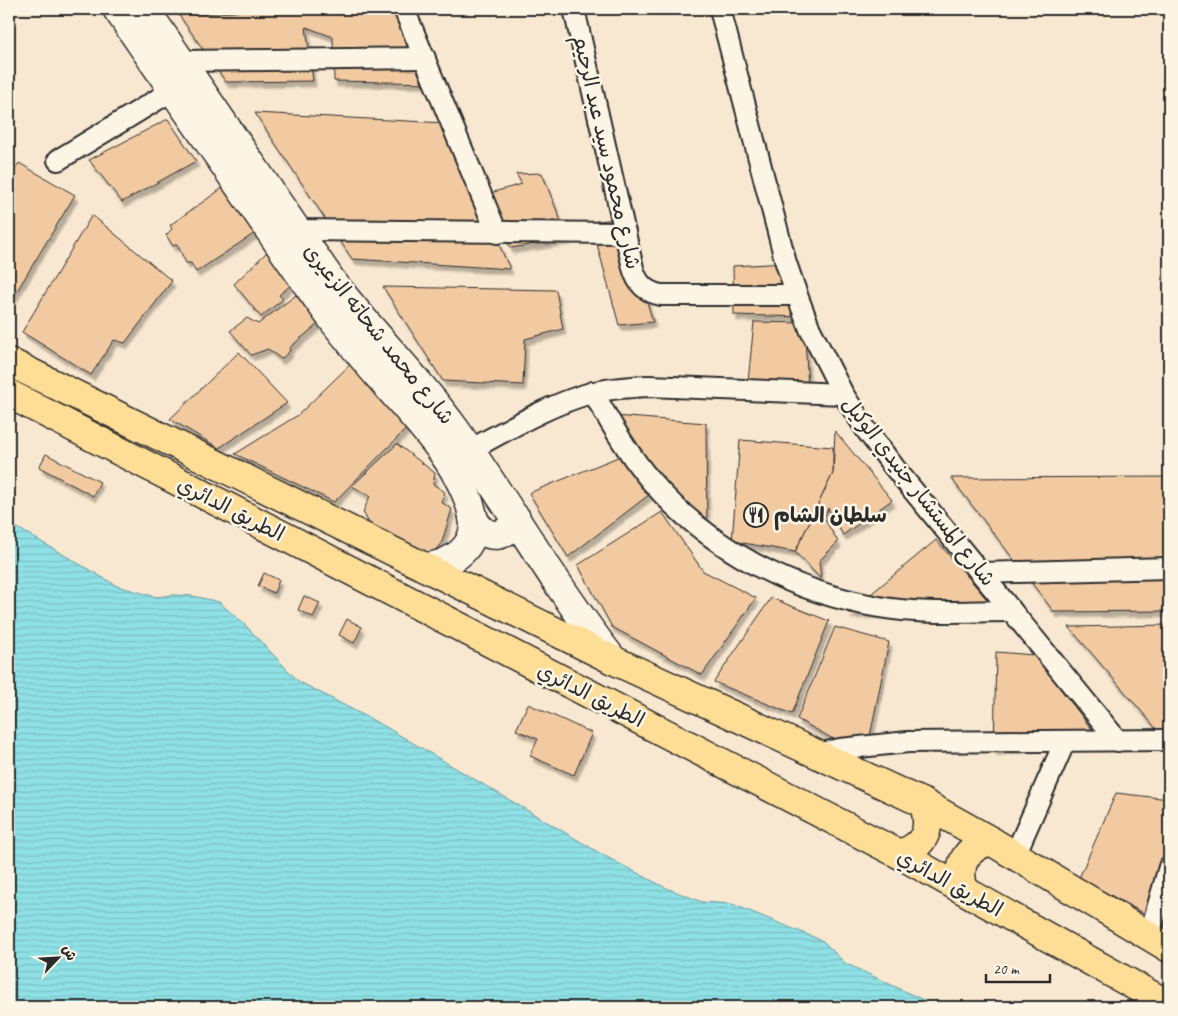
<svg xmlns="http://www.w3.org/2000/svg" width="1178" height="1016" viewBox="0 0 1178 1016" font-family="Caveat,'Playpen Sans Arabic',sans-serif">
<defs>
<pattern id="water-rules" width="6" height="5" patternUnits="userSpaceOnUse" patternTransform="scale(1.25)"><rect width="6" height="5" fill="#8fe1e6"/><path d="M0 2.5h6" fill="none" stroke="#7cc1c5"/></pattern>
<filter id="shadow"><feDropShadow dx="3" dy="5.5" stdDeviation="1" flood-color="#0004"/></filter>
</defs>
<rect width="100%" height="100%" fill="#f9e8d1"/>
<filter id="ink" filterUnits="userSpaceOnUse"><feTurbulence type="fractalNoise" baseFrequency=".02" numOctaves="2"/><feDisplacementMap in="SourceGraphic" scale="10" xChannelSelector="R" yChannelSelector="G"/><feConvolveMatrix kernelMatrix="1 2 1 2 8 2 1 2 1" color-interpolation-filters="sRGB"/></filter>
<g filter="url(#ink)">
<path fill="url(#water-rules)" stroke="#67989b" d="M9 523 117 586 156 597 173 595 193 596 219 602 247 627 298 681 384 726 603 855 664 887 702 902 732 904 823 941 845 963 938 1007H9Z"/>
<g fill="#f2caa2" stroke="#2b2b2b" filter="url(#shadow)">
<path d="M247 9H404L435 83 334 81 333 37 306 27 313 81 226 82 179 15 234 12Z"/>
<path d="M255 113 445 123 510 269 352 259Z"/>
<path d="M168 119 196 161 122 202 89 160Z"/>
<path d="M19 163 75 195 9 304V178Z"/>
<path d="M542 173 568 239 510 248 490 193 522 184 516 174Z"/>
<path d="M234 180 264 227 196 272 191 263H186L177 244 173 246 166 235 172 229 170 225Z"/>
<path d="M92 215 172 281 125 343 114 340 91 375 22 332Z"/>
<path d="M622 218 653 322 619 325 591 222Z"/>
<path d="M267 252 291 285 279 295 283 299 261 317 234 284Z"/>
<path d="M786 263 805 317 734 315 733 266Z"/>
<path d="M383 287 556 290 563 329 525 339 523 385 443 381Z"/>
<path d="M296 295 318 324 289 348 290 351 281 359 268 349 251 355 230 331 247 318 258 324Z"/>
<path d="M754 322 804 323 808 387 748 382Z"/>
<path d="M239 352 287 403 219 448 170 419Z"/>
<path d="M358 357 411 424 334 502 235 454 298 415Z"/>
<path d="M614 416 706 423 707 533 677 523Z"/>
<path d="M835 431 892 500 843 535 828 508 824 518 838 542 819 561 821 579 795 552 833 473Z"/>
<path d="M740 440 833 447V473L795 552 732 541Z"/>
<path d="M397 444 435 473 433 484 445 492 441 502 452 509 441 545 429 555 371 527 363 512 370 496 352 486Z"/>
<path d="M46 454 100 482 93 496 39 467Z"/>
<path d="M623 455 650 494 568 557 529 493Z"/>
<path d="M1169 477V611L1054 612 951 478Z"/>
<path d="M662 512 703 571 756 598 702 675 612 627 578 565Z"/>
<path d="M936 540 997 611 848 613Z"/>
<path d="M264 573 279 580 274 593 258 586Z"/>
<path d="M304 596 320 603 313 617 298 610Z"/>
<path d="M771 598 829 621 792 714 714 682Z"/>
<path d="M347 619 362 627 354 643 339 635Z"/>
<path d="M1169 625V739L1166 740 1069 627Z"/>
<path d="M835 627 889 642 869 741 835 740 797 719Z"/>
<path d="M996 652 1034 655 1098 737 994 750Z"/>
<path d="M528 704 592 733 574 775 530 756 538 739 516 730Z"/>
<path d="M1116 793 1169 799V927L1079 878Z"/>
</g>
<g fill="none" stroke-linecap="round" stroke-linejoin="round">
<defs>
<g id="street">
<path d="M404 9 497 233"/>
<path d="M574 9 633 268C637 283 645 292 661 295H797"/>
<path d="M720 9 786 263 797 295 810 329 843 394 867 431 894 467 1118 741"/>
<path d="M180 61 425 58"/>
<path d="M58 160 173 90"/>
<path d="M296 230 625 233"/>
<path d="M593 392C610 423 628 454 651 481 709 549 792 592 879 607 923 615 968 611 1012 611"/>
<path d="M470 450C509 429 548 405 591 393 610 388 630 387 649 386L843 394"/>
<path d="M981 573 1169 568"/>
<path d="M817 754 840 749 908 742 1169 740"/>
<path d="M1015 855 1065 741"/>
<path d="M1149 937 1169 867"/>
</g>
<g id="secondary">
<path d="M117 9C169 85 221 161 274 237 294 266 314 295 335 323 350 342 365 361 381 379 414 418 462 464 473 516 479 547 451 565 425 567"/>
<path d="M145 9 331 280C370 331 417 376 455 429 509 505 555 586 613 660"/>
<path d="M473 518C484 540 506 541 516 518"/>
</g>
<g id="highway">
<path d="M9 362 613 660 923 803 991 841 1169 948"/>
<path d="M9 394 899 854 1169 1005"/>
<path d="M899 854C925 846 933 829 923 803"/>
<path d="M964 890C956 865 965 848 991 841"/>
</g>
</defs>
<use href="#street" stroke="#2b2b2b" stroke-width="24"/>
<use href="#secondary" stroke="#2b2b2b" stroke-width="31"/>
<use href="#highway" stroke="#2b2b2b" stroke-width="31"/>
<use href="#street" stroke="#fcf5e5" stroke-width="20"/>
<use href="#secondary" stroke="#fcf5e5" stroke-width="28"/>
<use href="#highway" stroke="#fedd96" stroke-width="28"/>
</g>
</g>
<defs>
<symbol id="restaurant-ring" viewBox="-11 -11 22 22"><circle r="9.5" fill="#fcf5e5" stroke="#2b2b2b" stroke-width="1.5"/><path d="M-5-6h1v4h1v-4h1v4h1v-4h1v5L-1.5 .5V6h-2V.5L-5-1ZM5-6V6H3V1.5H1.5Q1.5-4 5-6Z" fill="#2b2b2b"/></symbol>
</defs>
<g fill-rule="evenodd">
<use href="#restaurant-ring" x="742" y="501" width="28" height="28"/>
</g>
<g text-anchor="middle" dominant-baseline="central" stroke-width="5" stroke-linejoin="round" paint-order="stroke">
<g font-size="21" fill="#2b2b2b" stroke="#fcf5e5">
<text transform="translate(607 152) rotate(77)">شارع محمود سيد عبد الرحيم</text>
<text transform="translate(379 334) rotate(51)">شارع محمد شحاته الزعيرى</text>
<text transform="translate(919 491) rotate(52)">شارع المستشار جنيدي الوكيل</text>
<text transform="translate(231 509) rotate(27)">الطريق الدائري</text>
<text transform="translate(591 695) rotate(27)">الطريق الدائري</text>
<text transform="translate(950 883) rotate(29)">الطريق الدائري</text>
</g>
<g font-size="21" font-weight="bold" fill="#2b2b2b" stroke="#fcf5e5" text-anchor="start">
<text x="774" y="515">سلطان الشام</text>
</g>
</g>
<rect width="1178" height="1016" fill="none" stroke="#fcf5e5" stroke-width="30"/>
<rect x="15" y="15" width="1148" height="986" fill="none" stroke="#2b2b2b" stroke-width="2" filter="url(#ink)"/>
<g transform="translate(58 958) rotate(65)" stroke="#fcf5e5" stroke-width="4" paint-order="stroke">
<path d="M0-4L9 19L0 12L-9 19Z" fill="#2b2b2b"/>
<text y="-8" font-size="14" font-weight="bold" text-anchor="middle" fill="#2b2b2b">ش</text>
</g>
<path d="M986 974v8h64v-8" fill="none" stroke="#2b2b2b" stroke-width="2.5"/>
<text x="993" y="974" font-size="15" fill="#2b2b2b" stroke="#fcf5e5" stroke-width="4" paint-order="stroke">20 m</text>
</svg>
